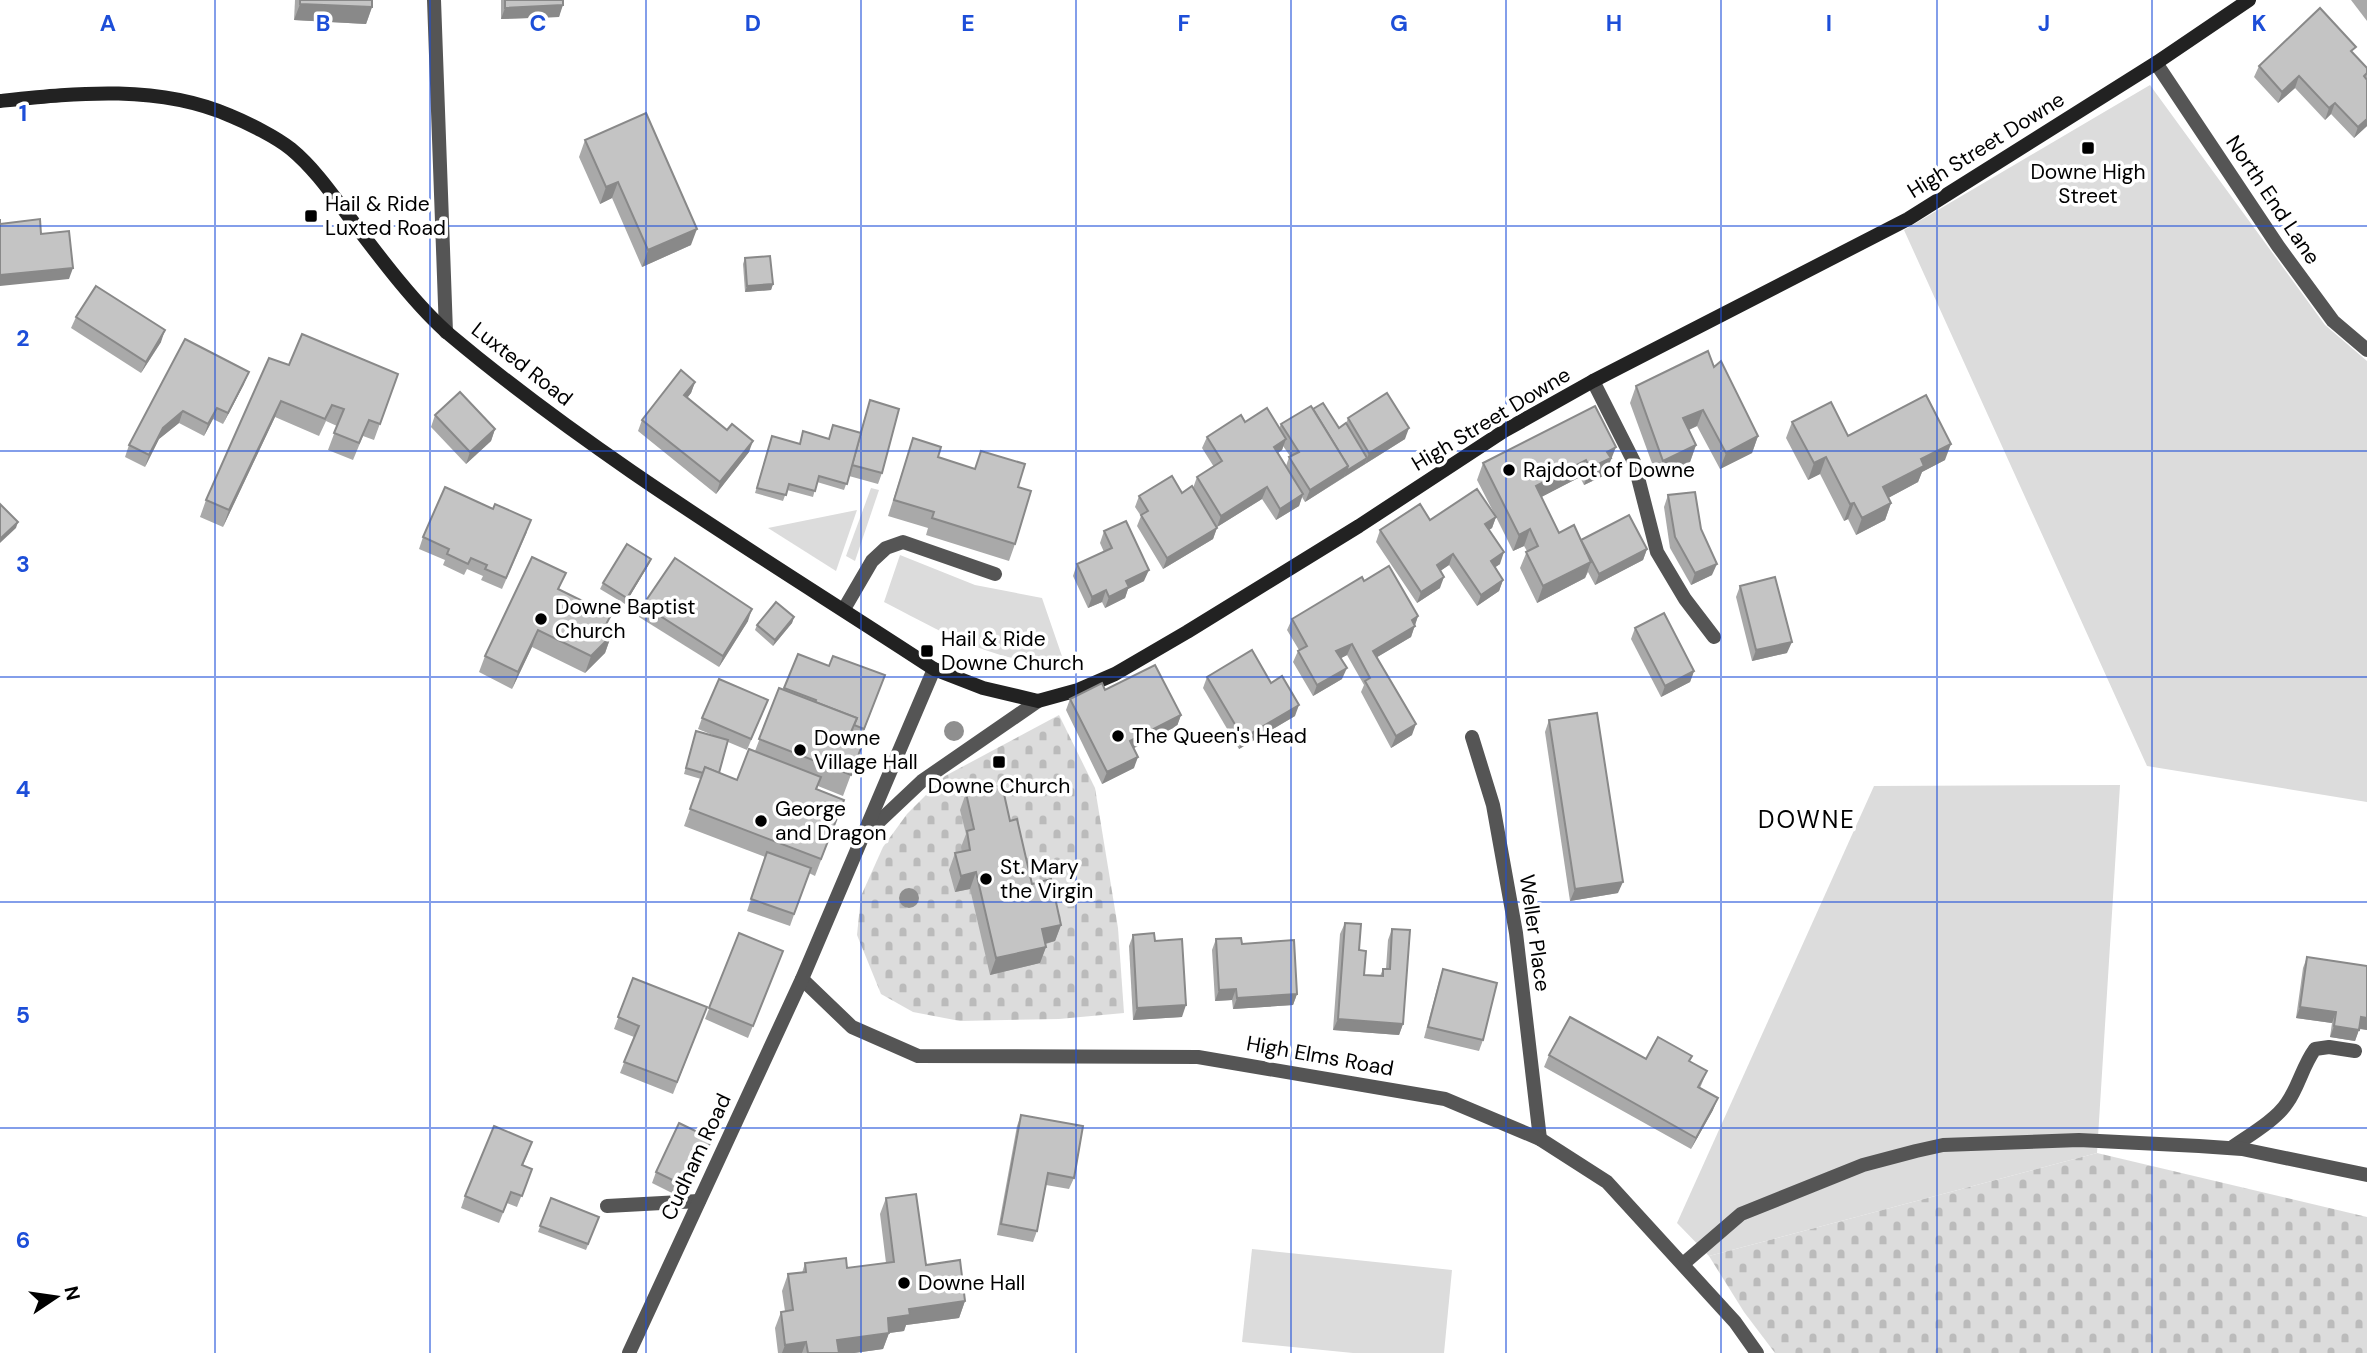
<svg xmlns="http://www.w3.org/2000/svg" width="2367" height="1353" viewBox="0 0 2367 1353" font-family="'DM Sans',sans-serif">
<defs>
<pattern id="cemetery-stones" width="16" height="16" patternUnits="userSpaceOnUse" patternTransform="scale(1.75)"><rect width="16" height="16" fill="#dcdcdc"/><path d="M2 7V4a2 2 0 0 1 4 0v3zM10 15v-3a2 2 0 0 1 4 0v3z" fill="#bbb"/></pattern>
</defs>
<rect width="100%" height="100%" fill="#fff"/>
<g fill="#dcdcdc">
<path d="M2150 85 2325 325 2367 361V802L2147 766 1904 230Z"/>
<path d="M871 488 879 490 855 561 846 556Z"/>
<path d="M857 510 836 571 768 528Z"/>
<path d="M900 555 975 585 1042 598 1065 665C994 663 946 634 884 602Z"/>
<path d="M2120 785 2097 1153 1709 1256 1677 1223 1874 786Z"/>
<path d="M1252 1249 1452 1270 1444 1353H1353L1242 1342Z"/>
</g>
<g fill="url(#cemetery-stones)">
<path d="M1059 715 1095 788 1118 928 1124 1013 1059 1019 960 1021 913 1012 881 994 857 935 861 896 883 847 907 814 945 776Z"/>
<path d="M2097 1153 2367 1217V1353H1775L1744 1312 1709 1256Z"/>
</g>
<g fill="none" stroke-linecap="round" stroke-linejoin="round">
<g stroke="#555" stroke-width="14">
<path d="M434 0 446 332"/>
<path d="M1593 381 1634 462 1657 552 1685 599 1714 637"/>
<path d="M844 609 872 561 886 548 903 542 995 574"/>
<path d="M1472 737 1493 805 1516 933 1540 1139"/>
<path d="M2231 1148C2248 1136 2276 1120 2287 1103 2299 1086 2302 1067 2315 1049L2329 1047 2355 1051"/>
<path d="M607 1206 699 1201"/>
<path d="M1683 1264 1741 1214 1863 1165 1916 1151 1943 1145 2079 1140 2199 1146 2242 1149 2367 1175"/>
</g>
<g stroke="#555" stroke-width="14">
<path d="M2156 63 2278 246 2333 321 2367 350"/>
<path d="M869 831 922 781 1038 701"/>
<path d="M802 979 852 1027 918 1056 1198 1057 1445 1099 1540 1139 1607 1182 1735 1322 1757 1353"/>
<path d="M629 1353 802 979 934 669"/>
</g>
<path stroke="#222" stroke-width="14" d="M0 101C77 93 158 84 231 116 248 123 276 137 291 149 314 168 332 194 350 218 378 255 416 306 450 335 600 461 771 562 934 669L983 688 1038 701 1078 690 1115 674 1187 632 1359 526 1504 431 1593 381 1908 219 2156 63 2249 0"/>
</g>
<g fill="#8f8f8f">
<circle cx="954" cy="731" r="10"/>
<circle cx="909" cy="898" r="10"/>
</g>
<g fill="#a9a9a9" fill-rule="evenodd">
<path d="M295 0H372V7L366 24 294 20Z"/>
<path d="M501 0H563L559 17 501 19Z"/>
<path d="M2351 0H2367V21Z"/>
<path d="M2354 54 2367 68V126L2354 138 2331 114 2325 120 2295 88 2278 103 2254 77 2259 66Z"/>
<path d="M585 140 691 245 642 267 612 198 600 204 579 157Z"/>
<path d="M745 258 773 284 771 290 745 292 743 264Z"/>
<path d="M76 317 161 342 141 373 71 328Z"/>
<path d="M185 339 244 384 223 424 213 419 204 436 179 423 159 439 145 467 125 457 129 445Z"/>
<path d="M289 365 398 374 374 440 363 436 353 460 328 450 337 426 326 421 319 436 275 417 223 527 200 517 206 500Z"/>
<path d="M1714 367 1758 436 1752 453 1720 469 1697 426 1689 430 1696 445 1690 462 1657 477 1630 403 1636 386Z"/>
<path d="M695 382 691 393 687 398 749 452 716 494 638 431 642 420Z"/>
<path d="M870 400 882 473 878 484 849 476 844 490 817 482 813 497 787 490 783 501 755 493 770 442 799 444 829 438 833 425 860 433Z"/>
<path d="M1595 406 1610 464H1608L1605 475 1584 485 1580 477 1541 497 1559 533 1581 541 1647 549 1643 560 1595 585 1588 572 1585 578 1537 603 1520 568 1527 551 1524 546 1513 551 1496 517 1492 528 1489 530 1500 564 1495 567 1503 580 1499 591 1477 606 1449 565 1440 571V588L1417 603 1376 542 1380 530 1430 520 1495 515 1477 480 1483 463Z"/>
<path d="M1313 409 1339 428 1346 424 1348 418 1405 439 1305 502 1302 497 1299 506 1276 520 1262 499 1217 527 1213 539 1163 569 1137 526 1141 516 1135 507 1139 496 1182 493 1193 488 1197 477 1214 467 1202 448 1207 437 1245 422 1279 429 1281 424ZM1283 446 1290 456 1289 457 1286 466 1278 453 1282 450Z"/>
<path d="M435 415 495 429 491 441 466 464 431 427Z"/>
<path d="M1792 422 1848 436 1945 460 1922 472 1918 482 1888 498 1891 503 1885 520 1856 535 1848 519 1844 521 1820 474 1808 480 1786 438Z"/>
<path d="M913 438 938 457 975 469 981 451 1018 487 1015 544 1009 561 926 535 928 528 888 516Z"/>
<path d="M1668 495 1701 529 1712 575 1691 585 1670 548 1664 507Z"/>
<path d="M1104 531 1144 581 1128 589 1125 598 1105 608 1102 602 1088 608 1073 576 1077 564 1104 552 1100 543Z"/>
<path d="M527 532 502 589 481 580 483 576 467 569 464 575 443 565 445 560 419 549 423 537Z"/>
<path d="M651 559 649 564 625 604 600 589 603 583Z"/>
<path d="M1364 581 1418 616 1411 637 1377 657 1412 735 1391 748 1361 692 1364 685 1347 655 1341 658 1342 679 1313 696 1293 662 1298 651 1299 650 1287 630 1292 619Z"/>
<path d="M1740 586 1787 653 1752 661 1736 597Z"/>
<path d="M560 590 604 633 611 636 605 653 585 673 532 647 512 689 479 672 485 656Z"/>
<path d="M643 605 748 621 719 667 639 617Z"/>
<path d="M794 617 792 623 773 646 755 630 757 625Z"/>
<path d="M1635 628 1694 671 1690 682 1661 697 1631 639Z"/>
<path d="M798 654 829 666 885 675 862 736 865 737 843 796 818 786 816 790 844 800 815 876 809 873 790 926 747 911 765 857 684 826 701 779 684 774 694 737 715 736 698 729 702 718 768 700 747 750 728 742 719 773 737 780 755 751 779 688 784 690Z"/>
<path d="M1207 677 1271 683 1295 716 1239 749 1203 688Z"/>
<path d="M1105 690 1181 715 1177 726 1134 748V768L1102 784 1066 710 1070 699Z"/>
<path d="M1549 720 1618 893 1570 901 1545 732Z"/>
<path d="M966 793 1010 821 1032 884 1061 925 1055 941 1046 944V947L1040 963 990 975 970 889 955 892 949 870 955 853 962 852 961 847 966 834 960 810Z"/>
<path d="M1345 923 1359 950 1364 975 1380 976 1383 969H1386L1388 940 1392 929 1403 1024 1399 1035 1333 1030 1340 934Z"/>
<path d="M739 933 779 962 748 1038 705 1019Z"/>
<path d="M1133 935 1155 941 1182 1017 1133 1020 1129 946Z"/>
<path d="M1216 939 1242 944 1297 994 1293 1005 1233 1009 1232 1000 1215 1001 1212 950Z"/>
<path d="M2307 957 2367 966V1030L2359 1029 2355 1041 2330 1037 2332 1023 2296 1018 2303 968Z"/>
<path d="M1443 969 1483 1040 1479 1051 1424 1038 1439 981Z"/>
<path d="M633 978 707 1007 673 1094 620 1073 634 1037 614 1029Z"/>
<path d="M1549 1055 1690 1061 1707 1071 1700 1088 1713 1110 1691 1149 1544 1067Z"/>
<path d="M1021 1115 1074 1178 1069 1189 1046 1185 1037 1231 1033 1242 997 1235 1017 1126Z"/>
<path d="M712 1139 708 1150 684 1199 652 1183 656 1172Z"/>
<path d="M528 1153 523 1165 532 1169 517 1207 507 1203 499 1223 461 1208 465 1196Z"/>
<path d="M551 1198 599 1217 586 1250 538 1232Z"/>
<path d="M886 1198 926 1265 965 1301 959 1318 906 1325 904 1331 889 1333 883 1349 854 1353H778L775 1328 781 1312 785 1311 782 1291 788 1274 802 1273 805 1263 847 1268 886 1263 880 1214Z"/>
</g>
<g fill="#898989">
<path d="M300 4 372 7 366 24 294 20Z"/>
<path d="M563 5 559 17 501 19 505 8Z"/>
<path d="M2299 76 2295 88 2278 103 2282 92Z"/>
<path d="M2335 103 2331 114 2325 120 2329 108Z"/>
<path d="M2367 119V126L2354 138 2358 127Z"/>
<path d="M618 182 612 198 600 204 606 187Z"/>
<path d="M697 229 691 245 642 267 648 250Z"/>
<path d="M73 268 69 279 0 286V275Z"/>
<path d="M773 284 771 290 745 292 747 286Z"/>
<path d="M165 330 161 342 141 373 146 362Z"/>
<path d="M249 372 244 384 223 424 228 413Z"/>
<path d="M695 382 691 393 680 407 684 395Z"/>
<path d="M281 401 275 417 223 527 229 510Z"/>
<path d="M217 408 213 419 204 436 208 424Z"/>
<path d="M1703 410 1697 426 1677 435 1683 418Z"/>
<path d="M183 411 179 423 159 439 145 467 149 455 163 428Z"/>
<path d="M1409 428 1405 439 1365 464 1369 453Z"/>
<path d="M495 429 491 441 466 464 470 452Z"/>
<path d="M1758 436 1752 453 1720 469 1726 453Z"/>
<path d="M1286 439 1282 450 1270 458 1274 447Z"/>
<path d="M753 441 749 452 716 494 720 482Z"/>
<path d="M1951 444 1945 460 1922 472 1918 482 1877 504 1883 487 1921 459Z"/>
<path d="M1696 445 1690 462 1657 477 1663 461Z"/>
<path d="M1616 447 1605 475 1584 485 1590 468 1607 452Z"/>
<path d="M1826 457 1820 474 1808 480 1814 463Z"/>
<path d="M1367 458 1365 464 1344 477 1346 471Z"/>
<path d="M1586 460 1580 477 1530 503 1536 486Z"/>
<path d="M1348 466 1344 477 1305 502 1310 490Z"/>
<path d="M1267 487 1262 499 1217 527 1221 516Z"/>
<path d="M1303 494 1299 506 1276 520 1280 509Z"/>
<path d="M1854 503 1848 519 1844 521 1850 504Z"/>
<path d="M1891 503 1885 520 1856 535 1862 518Z"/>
<path d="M1496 517 1492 528 1481 535 1485 524Z"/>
<path d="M18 522 16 528 0 543V539Z"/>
<path d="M1217 528 1213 539 1163 569 1167 558Z"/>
<path d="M1530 529 1524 546 1513 551 1519 535Z"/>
<path d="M1647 549 1643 560 1595 585 1599 574Z"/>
<path d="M1504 552 1500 564 1487 573 1491 561Z"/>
<path d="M1453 554 1449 565 1433 576 1437 565Z"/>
<path d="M651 559 649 564 625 604 627 598Z"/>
<path d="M1591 562 1585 578 1537 603 1543 586Z"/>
<path d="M1717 564 1712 575 1691 585 1695 573Z"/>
<path d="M1149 570 1144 581 1128 589 1125 598 1105 608 1109 597 1126 581Z"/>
<path d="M1444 577 1440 588 1417 603 1421 592Z"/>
<path d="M1503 580 1499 591 1477 606 1481 595Z"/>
<path d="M1106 590 1102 602 1088 608 1092 597Z"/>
<path d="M752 609 748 621 719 667 723 656Z"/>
<path d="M1418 616 1411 637 1369 662 1373 651 1412 620Z"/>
<path d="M794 617 792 623 773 646 775 640Z"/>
<path d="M538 630 532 647 512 689 518 672Z"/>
<path d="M611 636 605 653 585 673 591 656Z"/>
<path d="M1792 642 1787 653 1752 661 1756 650Z"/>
<path d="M1352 644 1347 655 1332 663 1336 651Z"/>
<path d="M1347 668 1342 679 1313 696 1317 685Z"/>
<path d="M1694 671 1690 682 1661 697 1665 686Z"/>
<path d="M1299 705 1295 716 1239 749 1243 738Z"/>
<path d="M1181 715 1177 726 1126 752 1130 741Z"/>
<path d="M1416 724 1412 735 1391 748 1396 736Z"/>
<path d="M1138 757 1134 768 1102 784 1107 772Z"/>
<path d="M976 872 970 889 955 892 961 876Z"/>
<path d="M1623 882 1618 893 1570 901 1575 889Z"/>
<path d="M1061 925 1055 941 1036 946 1042 929Z"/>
<path d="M1046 947 1040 963 990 975 996 958Z"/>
<path d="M1236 989 1232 1000 1215 1001 1219 990Z"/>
<path d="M1297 994 1293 1005 1233 1009 1237 998Z"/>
<path d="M1186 1005 1182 1017 1133 1020 1137 1008Z"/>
<path d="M2300 1007 2336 1012 2332 1023 2296 1018Z"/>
<path d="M2361 1017 2367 1018V1030L2357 1028Z"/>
<path d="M1338 1019 1403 1024 1399 1035 1333 1030Z"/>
<path d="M2334 1026 2359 1030 2355 1041 2330 1037Z"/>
<path d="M1718 1098 1713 1110 1691 1149 1696 1138Z"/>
<path d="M712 1139 708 1150 684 1199 689 1188Z"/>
<path d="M965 1301 959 1318 906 1325 904 1331 889 1333 883 1349 854 1353H832L837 1340 909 1309Z"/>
<path d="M806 1342 802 1353H782L785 1345Z"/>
</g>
<g fill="#c4c4c4" stroke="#898989" stroke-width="2">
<path d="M300 0H372V7L300 4Z"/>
<path d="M505 0H563V5L505 8Z"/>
<path d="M2320 8 2356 47 2351 51 2367 68V73L2364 76 2367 80V119L2358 127 2335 103 2329 108 2299 76 2282 92 2259 66Z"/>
<path d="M646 113 697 229 648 250 618 182 606 187 585 140Z"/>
<path d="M0 219V224L40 219 41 234 69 231 73 268 0 275Z"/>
<path d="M770 256 773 284 747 286 745 258Z"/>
<path d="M96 286 165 330 146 362 76 317Z"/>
<path d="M302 334 398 374 380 424 369 420 359 443 334 433 344 409 332 405 325 419 281 401 229 510 206 500 269 358 289 365Z"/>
<path d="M185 339 249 372 228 413 217 408 208 424 183 411 163 428 149 455 129 445Z"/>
<path d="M1708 351 1714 367 1721 361 1758 436 1726 453 1703 410 1683 418 1696 445 1663 461 1636 386Z"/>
<path d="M681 370 695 382 684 395 727 430 732 424 753 441 720 482 642 420Z"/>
<path d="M460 392 495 429 470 452 435 415Z"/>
<path d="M1387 393 1409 428 1369 453 1348 418Z"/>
<path d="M1926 395 1951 444 1921 459 1924 466 1883 487 1891 503 1862 518 1854 503 1850 504 1826 457 1814 463 1792 422 1831 402 1848 436Z"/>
<path d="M870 400 899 409 882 473 852 465Z"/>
<path d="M1323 403 1339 428 1346 423 1367 458 1346 471 1348 466 1313 409Z"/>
<path d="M1311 406 1348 466 1310 490 1289 457 1299 452 1281 424Z"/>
<path d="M1595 406 1616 447 1607 452 1611 458 1590 468 1586 460 1536 486 1559 533 1574 525 1591 562 1543 586 1526 552 1538 546 1530 529 1519 535 1483 463Z"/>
<path d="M1267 408 1286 439 1274 447 1303 494 1280 509 1267 487 1221 516 1197 477 1222 461 1207 437 1241 415 1245 422Z"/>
<path d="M833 425 861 433 847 484 819 476 815 491 789 484 786 495 757 488 772 436 800 444 803 431 829 439Z"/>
<path d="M913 438 941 447 938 457 975 469 981 451 1025 464 1018 487 1031 491 1015 544 932 518 934 512 894 500Z"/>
<path d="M1172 476 1182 493 1192 486 1217 528 1167 558 1141 515 1148 511 1139 496Z"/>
<path d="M445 487 493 509 495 504 531 520 506 578 485 569 487 565 471 558 468 564 447 554 449 549 423 537Z"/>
<path d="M1477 489 1496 517 1485 524 1504 552 1491 561 1503 580 1481 595 1453 554 1437 565 1444 577 1421 592 1380 530 1420 504 1430 520Z"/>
<path d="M1695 492 1701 529 1717 564 1695 573 1675 537 1668 495Z"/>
<path d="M0 504 18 522 0 539Z"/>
<path d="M1629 515 1647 549 1599 574 1581 540Z"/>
<path d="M1126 521 1149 570 1126 581 1129 587 1109 597 1106 590 1092 597 1077 564 1112 548 1104 531Z"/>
<path d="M627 544 651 559 627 598 603 583Z"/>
<path d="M532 557 566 573 558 589 611 615 602 632 611 636 591 656 538 630 518 672 485 656Z"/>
<path d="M675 558 752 609 723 656 643 605Z"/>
<path d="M1389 566 1418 616 1412 620 1415 626 1373 651 1416 724 1396 736 1365 681 1370 678 1352 644 1336 651 1347 668 1317 685 1298 651 1307 646 1292 619 1362 577 1364 581Z"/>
<path d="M1775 577 1792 642 1756 650 1740 586Z"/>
<path d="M776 602 794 617 775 640 757 625Z"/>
<path d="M1664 613 1694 671 1665 686 1635 628Z"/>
<path d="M1252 650 1271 683 1282 676 1299 705 1243 738 1207 677Z"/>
<path d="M798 654 829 666 833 656 885 675 864 729 854 725 857 718 815 702 816 700 784 688Z"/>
<path d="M1155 665 1181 715 1130 741 1138 757 1107 772 1070 699 1102 683 1105 690Z"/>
<path d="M719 679 768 700 751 739 702 718Z"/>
<path d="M779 688 857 718 851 732 865 737 851 775 759 739Z"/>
<path d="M1597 713 1623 882 1575 889 1549 720Z"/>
<path d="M696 731 728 740 719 773 705 767 703 773 686 768Z"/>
<path d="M749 749 821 777 816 789 844 800 821 859 690 809 705 767 737 780Z"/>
<path d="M1002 785 1010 821 1017 819 1032 884 1051 879 1061 925 1042 929 1046 947 996 958 976 872 961 876 955 853 970 850 967 831 974 829 966 793Z"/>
<path d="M767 852 811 868 794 914 751 899Z"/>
<path d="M1345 923 1361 924 1359 950 1366 951 1364 975 1383 976V969H1390L1392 929 1410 930 1403 1024 1338 1019Z"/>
<path d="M739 933 783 951 753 1026 709 1008Z"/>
<path d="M1154 933 1155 941 1182 939 1186 1005 1137 1008 1133 935Z"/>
<path d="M1241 938 1242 944 1294 940 1297 994 1237 998 1236 989 1219 990 1216 939Z"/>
<path d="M2307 957 2367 966V1018L2361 1017 2359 1030 2334 1026 2336 1012 2300 1007Z"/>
<path d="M1443 969 1497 983 1483 1040 1428 1027Z"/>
<path d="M633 978 707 1007 677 1082 624 1062 639 1026 618 1017Z"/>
<path d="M1570 1017 1646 1059 1658 1037 1692 1056 1689 1061 1707 1071 1698 1087 1718 1098 1696 1138 1549 1055Z"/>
<path d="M1021 1115 1083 1126 1074 1178 1048 1173 1037 1231 1001 1224Z"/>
<path d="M679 1123 712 1139 689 1188 656 1172Z"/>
<path d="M494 1126 532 1142 522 1165 532 1169 522 1196 511 1192 503 1212 465 1196Z"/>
<path d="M916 1194 926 1265 960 1260 965 1301 909 1309 910 1315 888 1318 889 1333 837 1340 839 1353H808L806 1342 785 1345 781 1312 793 1310 788 1274 806 1272 805 1263 846 1258 847 1268 894 1262 886 1198Z"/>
<path d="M551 1198 599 1217 588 1244 540 1226Z"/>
</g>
<path fill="none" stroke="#1d4ed8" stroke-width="2" stroke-opacity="0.55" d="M215 0V1353M430 0V1353M646 0V1353M861 0V1353M1076 0V1353M1291 0V1353M1506 0V1353M1721 0V1353M1937 0V1353M2152 0V1353M0 226H2367M0 451H2367M0 677H2367M0 902H2367M0 1128H2367"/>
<g fill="#000" stroke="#fff" stroke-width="2.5">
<rect x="2081" y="141" width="14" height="14" rx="3.5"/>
<rect x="304" y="209" width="14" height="14" rx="3.5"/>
<circle cx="1509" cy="470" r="7"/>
<circle cx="541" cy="619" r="7"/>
<rect x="920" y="644" width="14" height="14" rx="3.5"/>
<circle cx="1118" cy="736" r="7"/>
<circle cx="800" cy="750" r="7"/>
<rect x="992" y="755" width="14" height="14" rx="3.5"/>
<circle cx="761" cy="821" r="7"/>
<circle cx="986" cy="879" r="7"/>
<circle cx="904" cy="1283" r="7"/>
</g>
<g text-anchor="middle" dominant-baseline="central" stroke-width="7" stroke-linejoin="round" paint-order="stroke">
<g font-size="21" fill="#000" stroke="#fff">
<text transform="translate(1986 145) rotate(-32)">High Street Downe</text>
<text transform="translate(2273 200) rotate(56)">North End Lane</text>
<text transform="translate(522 364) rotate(38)">Luxted Road</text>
<text transform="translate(1491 419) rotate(-31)">High Street Downe</text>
<text transform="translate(1535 933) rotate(82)">Weller Place</text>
<text transform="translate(1320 1056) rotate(10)">High Elms Road</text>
<text transform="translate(696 1157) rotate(-65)">Cudham Road</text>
</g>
<g font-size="21" fill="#000" stroke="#fff" text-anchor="start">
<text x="2088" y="172" text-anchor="middle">Downe High<tspan x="2088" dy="24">Street</tspan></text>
<text x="325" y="204">Hail &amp; Ride<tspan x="325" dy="24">Luxted Road</tspan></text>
<text x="1523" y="470">Rajdoot of Downe</text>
<text x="555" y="607">Downe Baptist<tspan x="555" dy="24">Church</tspan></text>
<text x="941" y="639">Hail &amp; Ride<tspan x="941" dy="24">Downe Church</tspan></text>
<text x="1132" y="736">The Queen's Head</text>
<text x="814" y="738">Downe<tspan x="814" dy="24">Village Hall</tspan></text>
<text x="999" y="786" text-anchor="middle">Downe Church</text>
<text x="775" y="809">George<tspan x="775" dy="24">and Dragon</tspan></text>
<text x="1000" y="867">St. Mary<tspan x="1000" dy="24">the Virgin</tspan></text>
<text x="918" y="1283">Downe Hall</text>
</g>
<g font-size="24" letter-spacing="2" fill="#000" stroke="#fff">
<text x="1807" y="819">DOWNE</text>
</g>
</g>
<g font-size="23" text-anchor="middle" font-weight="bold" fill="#1d4ed8" stroke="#fff" stroke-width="7" stroke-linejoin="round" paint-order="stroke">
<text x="108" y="31">A</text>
<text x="323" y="31">B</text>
<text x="538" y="31">C</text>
<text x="753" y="31">D</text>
<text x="968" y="31">E</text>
<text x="1184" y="31">F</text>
<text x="1399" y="31">G</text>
<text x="1614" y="31">H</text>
<text x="1829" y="31">I</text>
<text x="2044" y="31">J</text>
<text x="2259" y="31">K</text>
<text x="23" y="121">1</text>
<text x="23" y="346">2</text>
<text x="23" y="572">3</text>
<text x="23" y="797">4</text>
<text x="23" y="1023">5</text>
<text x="23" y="1248">6</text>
</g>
<g transform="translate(56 1297) rotate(77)" stroke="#ffffff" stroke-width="5" paint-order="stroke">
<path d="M0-5L12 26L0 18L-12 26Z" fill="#000000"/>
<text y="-10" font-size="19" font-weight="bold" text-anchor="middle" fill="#000000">N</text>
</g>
</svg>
